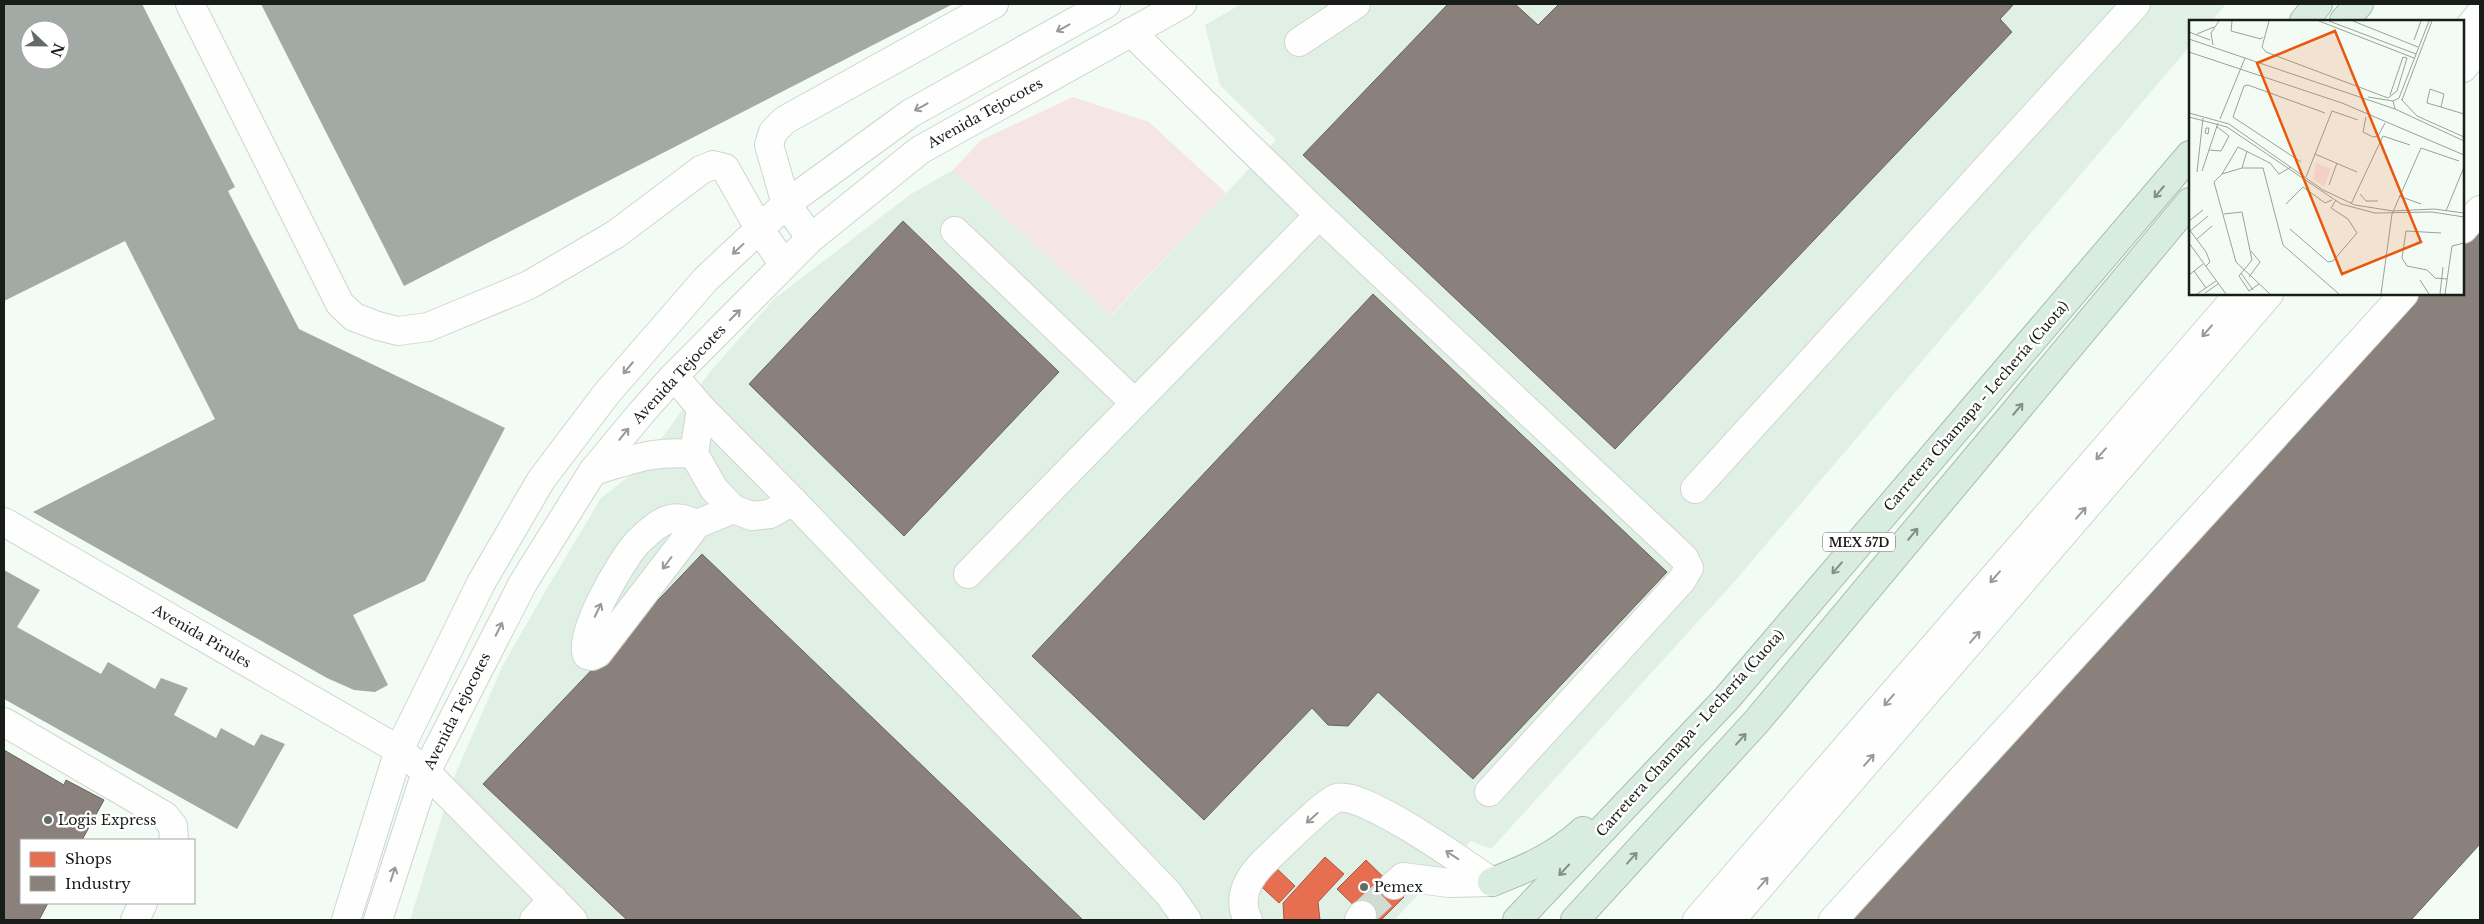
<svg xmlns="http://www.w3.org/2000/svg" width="2484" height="924" viewBox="0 0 2484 924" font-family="'Libre Baskerville',serif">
<rect width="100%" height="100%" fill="#f2fbf4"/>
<path fill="#e1f0e4" d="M1241 4H2226L2212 21H2190V46L1735 581 1491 849 1471 841 1394 920H410L455 775 503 665 542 597 601 498 641 467 709 373 774 299 911 194 953 170 1112 315 1276 140 1220 85 1205 25Z"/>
<path fill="#f5e6e4" d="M1073 97 1149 122 1226 193 1111 315 953 170 981 140Z"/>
<g fill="#e76f51" stroke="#a95640">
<path d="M1325 857 1344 874 1318 902 1320 920H1284L1283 903Z"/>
<path d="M1268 860 1295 886 1279 903 1252 878Z"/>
<path d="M1366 860 1404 897 1381 920H1369L1337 889Z"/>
</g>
<g fill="#8a817c" stroke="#68635e">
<path d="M1448 4H1515L1538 25 1559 4H2014L2000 19 2012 32 1615 449 1303 155Z"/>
<path d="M2480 215V844L2411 920H1844L2410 294H2463V235Z"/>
<path d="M903 221 1059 372 904 536 749 384Z"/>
<path d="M1373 294 1667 572 1473 779 1378 692 1348 726 1328 725 1312 708 1204 820 1032 656Z"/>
<path d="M702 554 1083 920H627L483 784Z"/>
<path d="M4 750 64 785 66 780 104 800 82 840H21V903H48L39 920H4Z"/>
</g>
<g fill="#a3aaa5" fill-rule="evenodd">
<path d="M4 4H142L235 187 228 191 299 329 505 428 425 581 353 615 388 685 375 692 354 690 327 678 33 512 215 419 125 241 4 301ZM30 30H60V60H30Z"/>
<path d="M261 4H953L404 286Z"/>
<path d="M4 570 40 590 17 627 101 674 108 662 155 689 161 678 188 688 174 715 216 738 221 728 254 746 261 734 285 744 237 829 4 699Z"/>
</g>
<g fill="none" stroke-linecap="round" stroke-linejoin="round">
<path stroke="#d1dad3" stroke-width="28" stroke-dasharray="28 14" stroke-linecap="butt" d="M1362 915 1394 885"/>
<defs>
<g id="minor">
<path d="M190 4 340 304 354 317 378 326 398 331 428 327 529 285 616 234 701 170 713 165 725 168 759 228 784 265"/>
<path d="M1131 32 1319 215 1684 558 1689 568 1682 580 1489 792"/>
<path d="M2463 35 2480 14"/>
<path d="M1299 42 1356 4"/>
<path d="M2463 68 2480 47"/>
<path d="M2463 229 2480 210"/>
<path d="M955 231 1135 403"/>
<path d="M811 238 786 204 769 145 773 132 785 120 994 4"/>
<path d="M674 376 701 408 793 501 1168 893 1187 920"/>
<path d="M701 408 694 454 714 489 733 509 752 516 770 514 793 501"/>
<path d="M593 471C632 460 653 450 694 454"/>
<path d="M1695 489 2136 4"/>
<path d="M4 522 399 750 426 772 573 920"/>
<path d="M697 524C687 520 678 516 667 520 658 523 644 536 637 543 622 559 577 636 587 655L592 656 598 653 697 524 733 509"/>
<path d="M968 574 1319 215"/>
<path d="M4 722 165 816 173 826 174 840"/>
<path d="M1394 885 1403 877 1449 883 1492 882"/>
<path d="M135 920 143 903"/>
<path d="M346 920 399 750 481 583 541 480 607 393 706 279 786 204 911 113 1106 4"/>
<path d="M378 920 426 772 523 583 593 471 642 412 674 376 811 238 920 150 1182 4"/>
<path d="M534 920 553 899"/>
<path d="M1248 920C1236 897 1249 876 1266 860 1279 848 1324 802 1337 798 1362 790 1467 865 1492 882"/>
<path d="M1359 920 1362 915"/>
<path d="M1697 920 2239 294"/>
<path d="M1731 920 2269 294"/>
<path d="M1833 920 2404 294"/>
</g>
<g id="highway">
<path d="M2304 21 2318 4"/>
<path d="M2344 21 2359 4"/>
<path d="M1492 882C1526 869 1556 856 1583 831"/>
<path d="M1517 920 1727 698 2190 155"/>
<path d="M1575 920 1757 721 2190 202"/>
</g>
</defs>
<use href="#minor" stroke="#ced6d0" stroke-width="30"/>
<use href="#highway" stroke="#a8bdaf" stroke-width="30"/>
<use href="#minor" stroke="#fdfefd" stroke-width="28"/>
<use href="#highway" stroke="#d9ece0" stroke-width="28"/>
</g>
<defs><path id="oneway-shaft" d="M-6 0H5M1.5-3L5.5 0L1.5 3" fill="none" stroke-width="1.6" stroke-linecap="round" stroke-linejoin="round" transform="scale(1.25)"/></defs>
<g stroke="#969996">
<use href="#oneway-shaft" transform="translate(1063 28) rotate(151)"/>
<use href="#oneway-shaft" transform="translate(921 107) rotate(151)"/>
<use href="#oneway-shaft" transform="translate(738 249) rotate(137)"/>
<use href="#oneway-shaft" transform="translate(735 315) rotate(-45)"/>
<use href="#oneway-shaft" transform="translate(2207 331) rotate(131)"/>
<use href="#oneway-shaft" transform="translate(628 368) rotate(130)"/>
<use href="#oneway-shaft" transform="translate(624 434) rotate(-51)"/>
<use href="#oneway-shaft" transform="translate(2101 454) rotate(131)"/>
<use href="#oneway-shaft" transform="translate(2081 513) rotate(-49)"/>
<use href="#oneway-shaft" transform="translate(667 563) rotate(127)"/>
<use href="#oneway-shaft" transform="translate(1995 577) rotate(131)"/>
<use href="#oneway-shaft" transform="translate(598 610) rotate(-64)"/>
<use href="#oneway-shaft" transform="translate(499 629) rotate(-63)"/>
<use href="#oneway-shaft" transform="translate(1975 637) rotate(-49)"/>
<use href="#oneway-shaft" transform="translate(1889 700) rotate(131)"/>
<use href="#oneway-shaft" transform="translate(1869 760) rotate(-49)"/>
<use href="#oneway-shaft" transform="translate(1312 818) rotate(138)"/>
<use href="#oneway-shaft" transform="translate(1452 855) rotate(-147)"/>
<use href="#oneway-shaft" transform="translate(393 874) rotate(-72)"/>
<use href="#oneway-shaft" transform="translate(1763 883) rotate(-49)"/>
</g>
<g stroke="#828f86">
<use href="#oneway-shaft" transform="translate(2159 192) rotate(130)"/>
<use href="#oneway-shaft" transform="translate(2018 409) rotate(-50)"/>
<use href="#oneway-shaft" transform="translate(1913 534) rotate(-50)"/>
<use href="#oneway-shaft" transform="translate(1837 568) rotate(131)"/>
<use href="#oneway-shaft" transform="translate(1741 739) rotate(-48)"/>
<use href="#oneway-shaft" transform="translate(1632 858) rotate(-48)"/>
<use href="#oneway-shaft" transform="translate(1564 870) rotate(133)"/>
</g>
<g fill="#646b66" stroke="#fff" stroke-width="2">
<circle cx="48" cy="820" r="5"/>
<circle cx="1364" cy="887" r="5"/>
</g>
<g text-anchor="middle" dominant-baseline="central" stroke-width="5" stroke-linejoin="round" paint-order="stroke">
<rect fill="#fff" stroke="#5d615e" stroke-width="1" x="1823" y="532.5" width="72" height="19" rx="4"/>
<g font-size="12" font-weight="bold" fill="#181d19">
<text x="1859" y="542">MEX 57D</text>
</g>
<g font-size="14" fill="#181d19" stroke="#fff">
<text transform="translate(985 113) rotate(-29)">Avenida Tejocotes</text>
<text transform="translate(679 374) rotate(-47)">Avenida Tejocotes</text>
<text transform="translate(1976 406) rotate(-49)">Carretera Chamapa - Lechería (Cuota)</text>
<text transform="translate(202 636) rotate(30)">Avenida Pirules</text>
<text transform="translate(457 711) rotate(-63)">Avenida Tejocotes</text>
<text transform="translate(1690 733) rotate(-48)">Carretera Chamapa - Lechería (Cuota)</text>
</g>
<g font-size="14" fill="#181d19" stroke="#fff" text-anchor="start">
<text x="58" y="820">Logis Express</text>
<text x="1374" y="887">Pemex</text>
</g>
</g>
<g transform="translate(2189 20)">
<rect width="275" height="275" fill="#f2fbf4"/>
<path d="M127 143 142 149 135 167 124 159Z" fill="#f5e6e4"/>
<path fill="none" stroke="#9ba29c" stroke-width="1" d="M43 1 42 11 72 19 74 17M80 1 73 27 77 32 199 78 208 71 218 38 214 37 201 75M130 1 225 38M140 1 227 34M164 1 229 27M0 12 21 20M8 14 25 7M0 19 206 89 275 121M225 20 232 1M24 25 22 13 30 1M0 32 153 83 275 135M179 77 204 81M212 79 228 96 275 117M213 80 243 1M252 87 255 74 241 69 238 82V83L252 87 275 94M206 89 204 81 210 78 240 1M0 93 40 104 134 170 166 185 204 191 245 189 275 193M0 97 38 107 152 184 186 193 243 192 275 197M177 97 174 112 184 117 189 116 196 103M31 99 56 38M17 108H20L19 114 16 113ZM20 130 32 131 40 116 27 106M126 134 168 152M112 142 44 97 55 66 59 65 136 93M53 148 58 131M13 151 29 103M8 152 14 98M33 154 49 127 81 143 90 154 102 147M117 157 143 91 169 100M140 165 148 143M171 174 177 181H189M210 176 232 184M97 184 114 167 136 183 143 180M162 184 194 116 221 125M257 191 275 147M35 194 53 192 63 240 50 256 60 271 70 264M0 201 14 190M0 209 17 232 21 242 17 246M101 209 139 242 144 241 168 213 159 199 142 188 147 180M1 211 19 196M252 213 217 211 213 238 218 246 238 250 246 258 258 259M8 219 23 206M0 223 37 274M5 251 17 268M52 253 64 270M0 255 14 244M60 257 71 242 62 231M231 260 240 274M16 273 29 264M8 274 27 261M81 274 47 242 25 162 33 154 53 148H74L94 225 150 274M192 274 203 194 232 128 270 141M251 274 254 247M256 274 263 226 275 223"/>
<path fill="#e8590c" fill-opacity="0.15" stroke="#e8590c" stroke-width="2.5" d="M146 11 232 222 153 254 68 43Z"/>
<rect width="275" height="275" fill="none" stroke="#181d19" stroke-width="2.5"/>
</g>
<rect width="2484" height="924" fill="none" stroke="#181d19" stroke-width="10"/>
<rect x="20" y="839" width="175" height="65" fill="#ffffff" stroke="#a3a5a3"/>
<rect x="30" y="852" width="25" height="15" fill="#e76f51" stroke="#a3a5a3"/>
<text x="65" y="864" font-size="15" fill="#181d19">Shops</text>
<rect x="30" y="876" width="25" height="15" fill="#8a817c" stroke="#a3a5a3"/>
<text x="65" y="889" font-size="15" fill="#181d19">Industry</text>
<g transform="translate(45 45) rotate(112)"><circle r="24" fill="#ffffff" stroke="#a3a5a3"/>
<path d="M0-4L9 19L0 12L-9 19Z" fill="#646b66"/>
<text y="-8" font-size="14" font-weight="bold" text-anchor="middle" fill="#181d19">N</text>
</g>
</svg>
